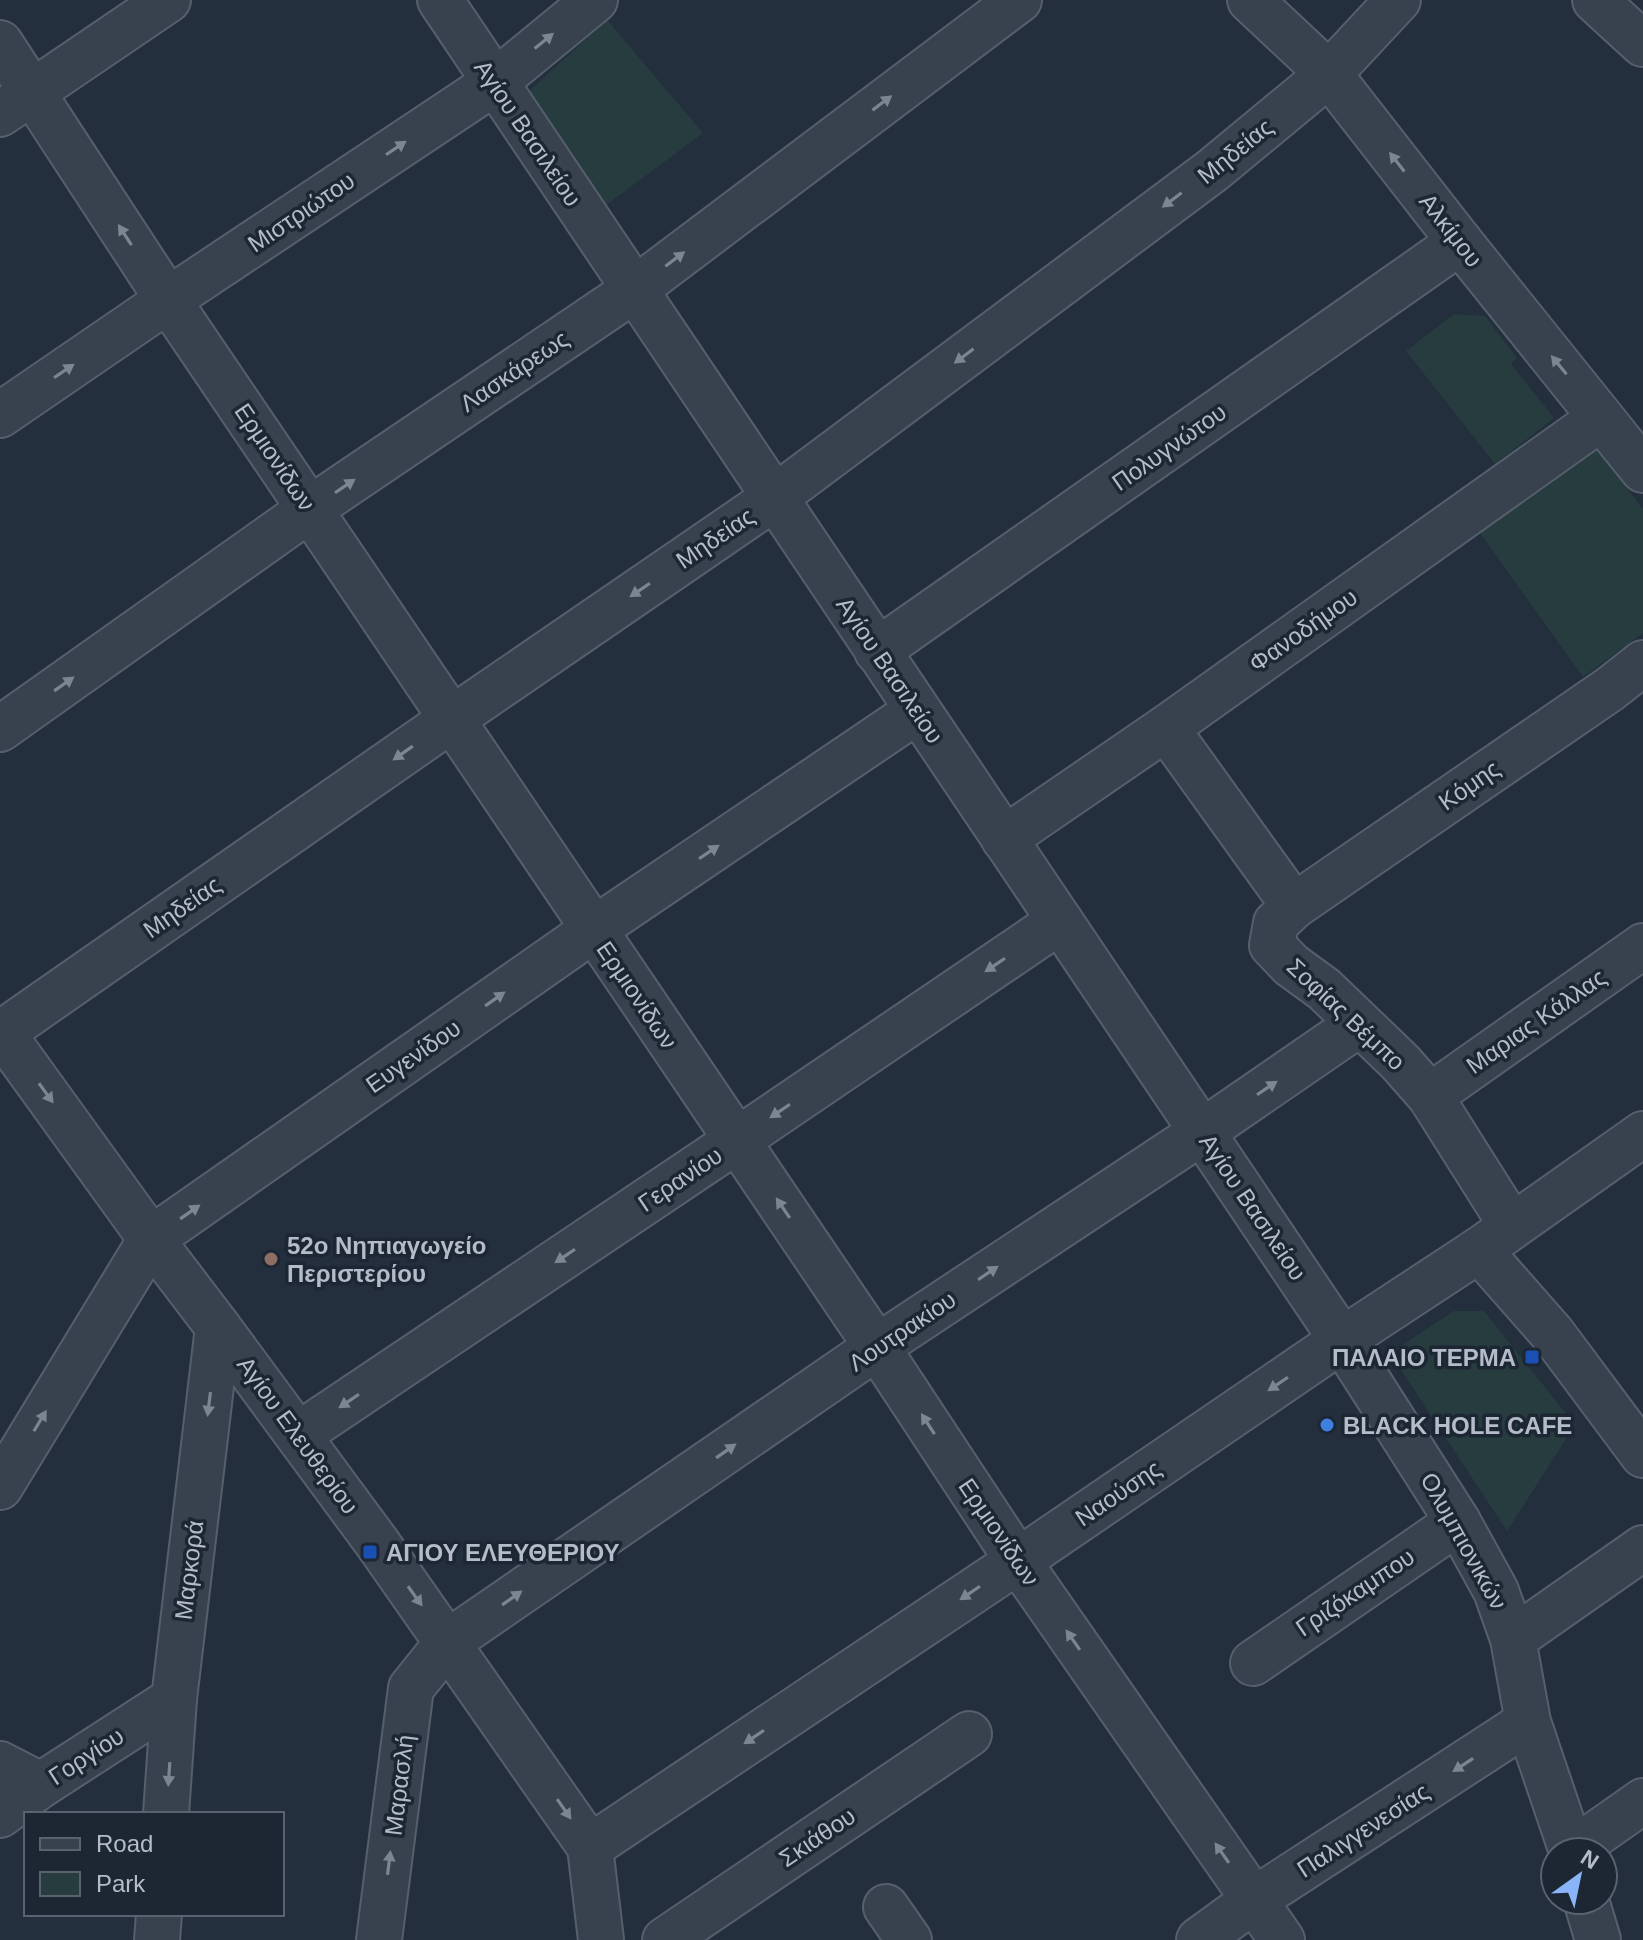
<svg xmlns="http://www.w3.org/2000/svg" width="1643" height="1940" viewBox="0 0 1643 1940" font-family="Arial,sans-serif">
<rect width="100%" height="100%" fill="#242f3e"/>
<g fill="#263c3f">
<path d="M607 20 703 133 605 206 527 93Z"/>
<path d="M1454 314 1485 316 1517 358 1511 364 1554 418 1495 464 1406 351Z"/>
<path d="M1593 445 1643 509V633L1583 677 1477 529Z"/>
<path d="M1454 1311H1484L1575 1425 1507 1531 1390 1353Z"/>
</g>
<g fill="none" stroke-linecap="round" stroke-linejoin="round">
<defs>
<g id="minor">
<path d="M1250 0 1329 74 1460 242 1643 470"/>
<path d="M1595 0 1643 44"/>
<path d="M494 83 595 0"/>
<path d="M0 114 168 0"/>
<path d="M168 300 877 1347 1018 1561 1282 1940"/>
<path d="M877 651 1460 242"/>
<path d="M1166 728 1294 906 1276 923 1272 945 1291 965 1324 989 1400 1062 1430 1096 1512 1226"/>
<path d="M0 729 310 509 634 290 1019 0"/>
<path d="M1004 839 1166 728 1601 418"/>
<path d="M1294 906 1610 689 1643 663"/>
<path d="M0 1030 151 1239 218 1327 378 1544 590 1847 601 1940"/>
<path d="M0 1034 475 703 774 498 1213 170 1329 74 1398 0"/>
<path d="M1430 1096 1643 946"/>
<path d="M298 1435 736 1141 1060 921"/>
<path d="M0 1487 151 1239 593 930 917 711"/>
<path d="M1513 1639 1643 1548"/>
<path d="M1253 1663 1458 1522"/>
<path d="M0 1764 41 1785"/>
<path d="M166 1814 174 1699 218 1327"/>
<path d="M0 1815 41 1785 174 1699"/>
<path d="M590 1847 1018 1561 1342 1340 1458 1522 1496 1591 1513 1639 1528 1722 1572 1852"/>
<path d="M1572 1851 1643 1801"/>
<path d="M1586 1900 1598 1940"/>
<path d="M886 1907 909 1940"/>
<path d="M157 1940 159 1914"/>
<path d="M379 1940 411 1688 448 1642 877 1347 1202 1132 1359 1024"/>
<path d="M665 1940 969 1734"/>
<path d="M1199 1940 1254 1900 1528 1722"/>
</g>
<g id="tertiary">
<path d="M440 0 1342 1340 1479 1250 1643 1134"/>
<path d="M0 43 168 300"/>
<path d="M0 415 168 300 494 83"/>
<path d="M1479 1250 1552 1333 1643 1455"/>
</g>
</defs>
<use href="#minor" stroke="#565f6c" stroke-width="48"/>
<use href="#tertiary" stroke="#565f6c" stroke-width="48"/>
<use href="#minor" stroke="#38414e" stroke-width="44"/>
<use href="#tertiary" stroke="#38414e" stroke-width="44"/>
</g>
<defs><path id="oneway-solid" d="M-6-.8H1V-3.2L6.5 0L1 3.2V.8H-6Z" transform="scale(2)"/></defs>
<g fill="#7c8592">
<use href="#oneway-solid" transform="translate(544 41) rotate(-39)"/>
<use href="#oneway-solid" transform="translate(882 103) rotate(-37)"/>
<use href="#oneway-solid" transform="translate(396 148) rotate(-34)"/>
<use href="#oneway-solid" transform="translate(1397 162) rotate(-128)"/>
<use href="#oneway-solid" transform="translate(1172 200) rotate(143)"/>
<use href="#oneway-solid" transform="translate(125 235) rotate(-123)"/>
<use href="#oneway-solid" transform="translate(675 259) rotate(-37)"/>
<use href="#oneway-solid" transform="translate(964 356) rotate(143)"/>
<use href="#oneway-solid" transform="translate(1559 365) rotate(-129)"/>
<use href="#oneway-solid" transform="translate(64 371) rotate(-34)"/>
<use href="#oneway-solid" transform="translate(345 486) rotate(-34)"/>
<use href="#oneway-solid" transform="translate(640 590) rotate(146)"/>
<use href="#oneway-solid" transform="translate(64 684) rotate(-35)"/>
<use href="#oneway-solid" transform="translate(403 753) rotate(145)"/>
<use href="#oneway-solid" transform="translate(709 852) rotate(-34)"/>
<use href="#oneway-solid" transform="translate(995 965) rotate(146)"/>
<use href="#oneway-solid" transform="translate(495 999) rotate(-35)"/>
<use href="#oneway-solid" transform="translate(1267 1088) rotate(-34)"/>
<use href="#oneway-solid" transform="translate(46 1093) rotate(54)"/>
<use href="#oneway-solid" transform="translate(780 1111) rotate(146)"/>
<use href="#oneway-solid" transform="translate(783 1208) rotate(-124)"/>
<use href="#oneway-solid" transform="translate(190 1212) rotate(-35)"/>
<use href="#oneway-solid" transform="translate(565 1256) rotate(146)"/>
<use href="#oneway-solid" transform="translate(988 1273) rotate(-34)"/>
<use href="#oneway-solid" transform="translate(1278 1384) rotate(146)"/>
<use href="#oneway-solid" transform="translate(349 1401) rotate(146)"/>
<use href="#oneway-solid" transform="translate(209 1404) rotate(97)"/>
<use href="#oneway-solid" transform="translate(40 1421) rotate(-59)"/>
<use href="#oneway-solid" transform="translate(928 1424) rotate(-123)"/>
<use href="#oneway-solid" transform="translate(726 1451) rotate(-35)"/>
<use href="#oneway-solid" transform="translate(970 1593) rotate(146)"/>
<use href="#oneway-solid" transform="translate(415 1596) rotate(54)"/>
<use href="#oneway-solid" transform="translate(512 1598) rotate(-35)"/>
<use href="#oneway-solid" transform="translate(1073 1640) rotate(-125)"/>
<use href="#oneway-solid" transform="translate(754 1737) rotate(146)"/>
<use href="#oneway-solid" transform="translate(1463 1765) rotate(147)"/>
<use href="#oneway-solid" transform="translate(169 1774) rotate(94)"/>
<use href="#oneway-solid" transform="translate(564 1809) rotate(55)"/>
<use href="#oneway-solid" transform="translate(1222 1853) rotate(-125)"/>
<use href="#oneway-solid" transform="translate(389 1863) rotate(-83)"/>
</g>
<circle fill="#8d6e63" stroke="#1d2633" stroke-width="3" cx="271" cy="1259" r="8"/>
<g fill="#1a4fb4" stroke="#1d2633" stroke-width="3">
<rect x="1524" y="1349" width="16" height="16" rx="4"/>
<rect x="362" y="1544" width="16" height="16" rx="4"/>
</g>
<circle fill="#3f7fe0" stroke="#1d2633" stroke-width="3" cx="1327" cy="1425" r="8"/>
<g text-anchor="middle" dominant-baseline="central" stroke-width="7" stroke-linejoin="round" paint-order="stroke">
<g font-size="24" fill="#b4bcc9" stroke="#1d2633">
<text transform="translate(528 133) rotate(56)">Αγίου Βασιλείου</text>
<text transform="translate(1235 151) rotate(-39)">Μηδείας</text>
<text transform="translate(301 212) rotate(-34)">Μιστριώτου</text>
<text transform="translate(1451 230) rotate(52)">Αλκίμου</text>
<text transform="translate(514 371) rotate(-34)">Λασκάρεως</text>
<text transform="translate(1169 447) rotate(-35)">Πολυγνώτου</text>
<text transform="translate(275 457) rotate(56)">Ερμιονίδων</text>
<text transform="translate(715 538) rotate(-34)">Μηδείας</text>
<text transform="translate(1303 630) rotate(-35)">Φανοδήμου</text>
<text transform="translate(890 670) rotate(56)">Αγίου Βασιλείου</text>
<text transform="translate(1469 785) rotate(-35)">Κόμης</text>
<text transform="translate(182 907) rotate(-35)">Μηδείας</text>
<text transform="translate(637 995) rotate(56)">Ερμιονίδων</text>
<text transform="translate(1346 1014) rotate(43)">Σοφίας Βέμπο</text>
<text transform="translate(1536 1021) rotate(-35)">Μαριας Κάλλας</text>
<text transform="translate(413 1056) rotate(-35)">Ευγενίδου</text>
<text transform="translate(680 1179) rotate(-34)">Γερανίου</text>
<text transform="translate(1253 1207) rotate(56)">Αγίου Βασιλείου</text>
<text transform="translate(902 1331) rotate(-34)">Λουτρακίου</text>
<text transform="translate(298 1435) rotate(54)">Αγίου Ελευθερίου</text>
<text transform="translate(1118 1493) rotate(-34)">Ναούσης</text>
<text transform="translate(999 1532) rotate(56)">Ερμιονίδων</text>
<text transform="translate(1464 1541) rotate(61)">Ολυμπιονικών</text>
<text transform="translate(189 1570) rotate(-83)">Μαρκορά</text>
<text transform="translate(1355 1592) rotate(-34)">Γριζόκαμπου</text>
<text transform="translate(86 1756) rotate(-33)">Γοργίου</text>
<text transform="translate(399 1785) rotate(-83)">Μαρασλή</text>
<text transform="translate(1363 1830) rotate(-33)">Παλιγγενεσίας</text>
<text transform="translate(817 1837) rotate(-34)">Σκιάθου</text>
</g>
<g font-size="24" font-weight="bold" fill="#b4bcc9" stroke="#1d2633" text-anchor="start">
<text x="287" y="1245">52ο Νηπιαγωγείο<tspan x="287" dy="28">Περιστερίου</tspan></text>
<text x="1516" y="1357" text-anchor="end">ΠΑΛΑΙΟ ΤΕΡΜΑ</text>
<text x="1343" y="1425">BLACK HOLE CAFE</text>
<text x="386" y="1552">ΑΓΙΟΥ ΕΛΕΥΘΕΡΙΟΥ</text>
</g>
</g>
<rect x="24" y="1812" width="260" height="104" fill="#1d2633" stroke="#59626f" stroke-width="2"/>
<rect x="40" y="1838" width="40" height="12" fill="#38414e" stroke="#59626f" stroke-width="2"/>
<text x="96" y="1852" font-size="24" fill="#b4bcc9">Road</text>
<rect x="40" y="1872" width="40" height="24" fill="#263c3f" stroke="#59626f" stroke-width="2"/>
<text x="96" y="1892" font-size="24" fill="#b4bcc9">Park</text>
<g transform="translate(1579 1876) rotate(33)"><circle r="38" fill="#1d2633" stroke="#59626f" stroke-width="2"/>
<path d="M0-6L14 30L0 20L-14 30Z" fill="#8ab4f8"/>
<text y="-12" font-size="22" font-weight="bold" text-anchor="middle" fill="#b4bcc9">N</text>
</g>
</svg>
